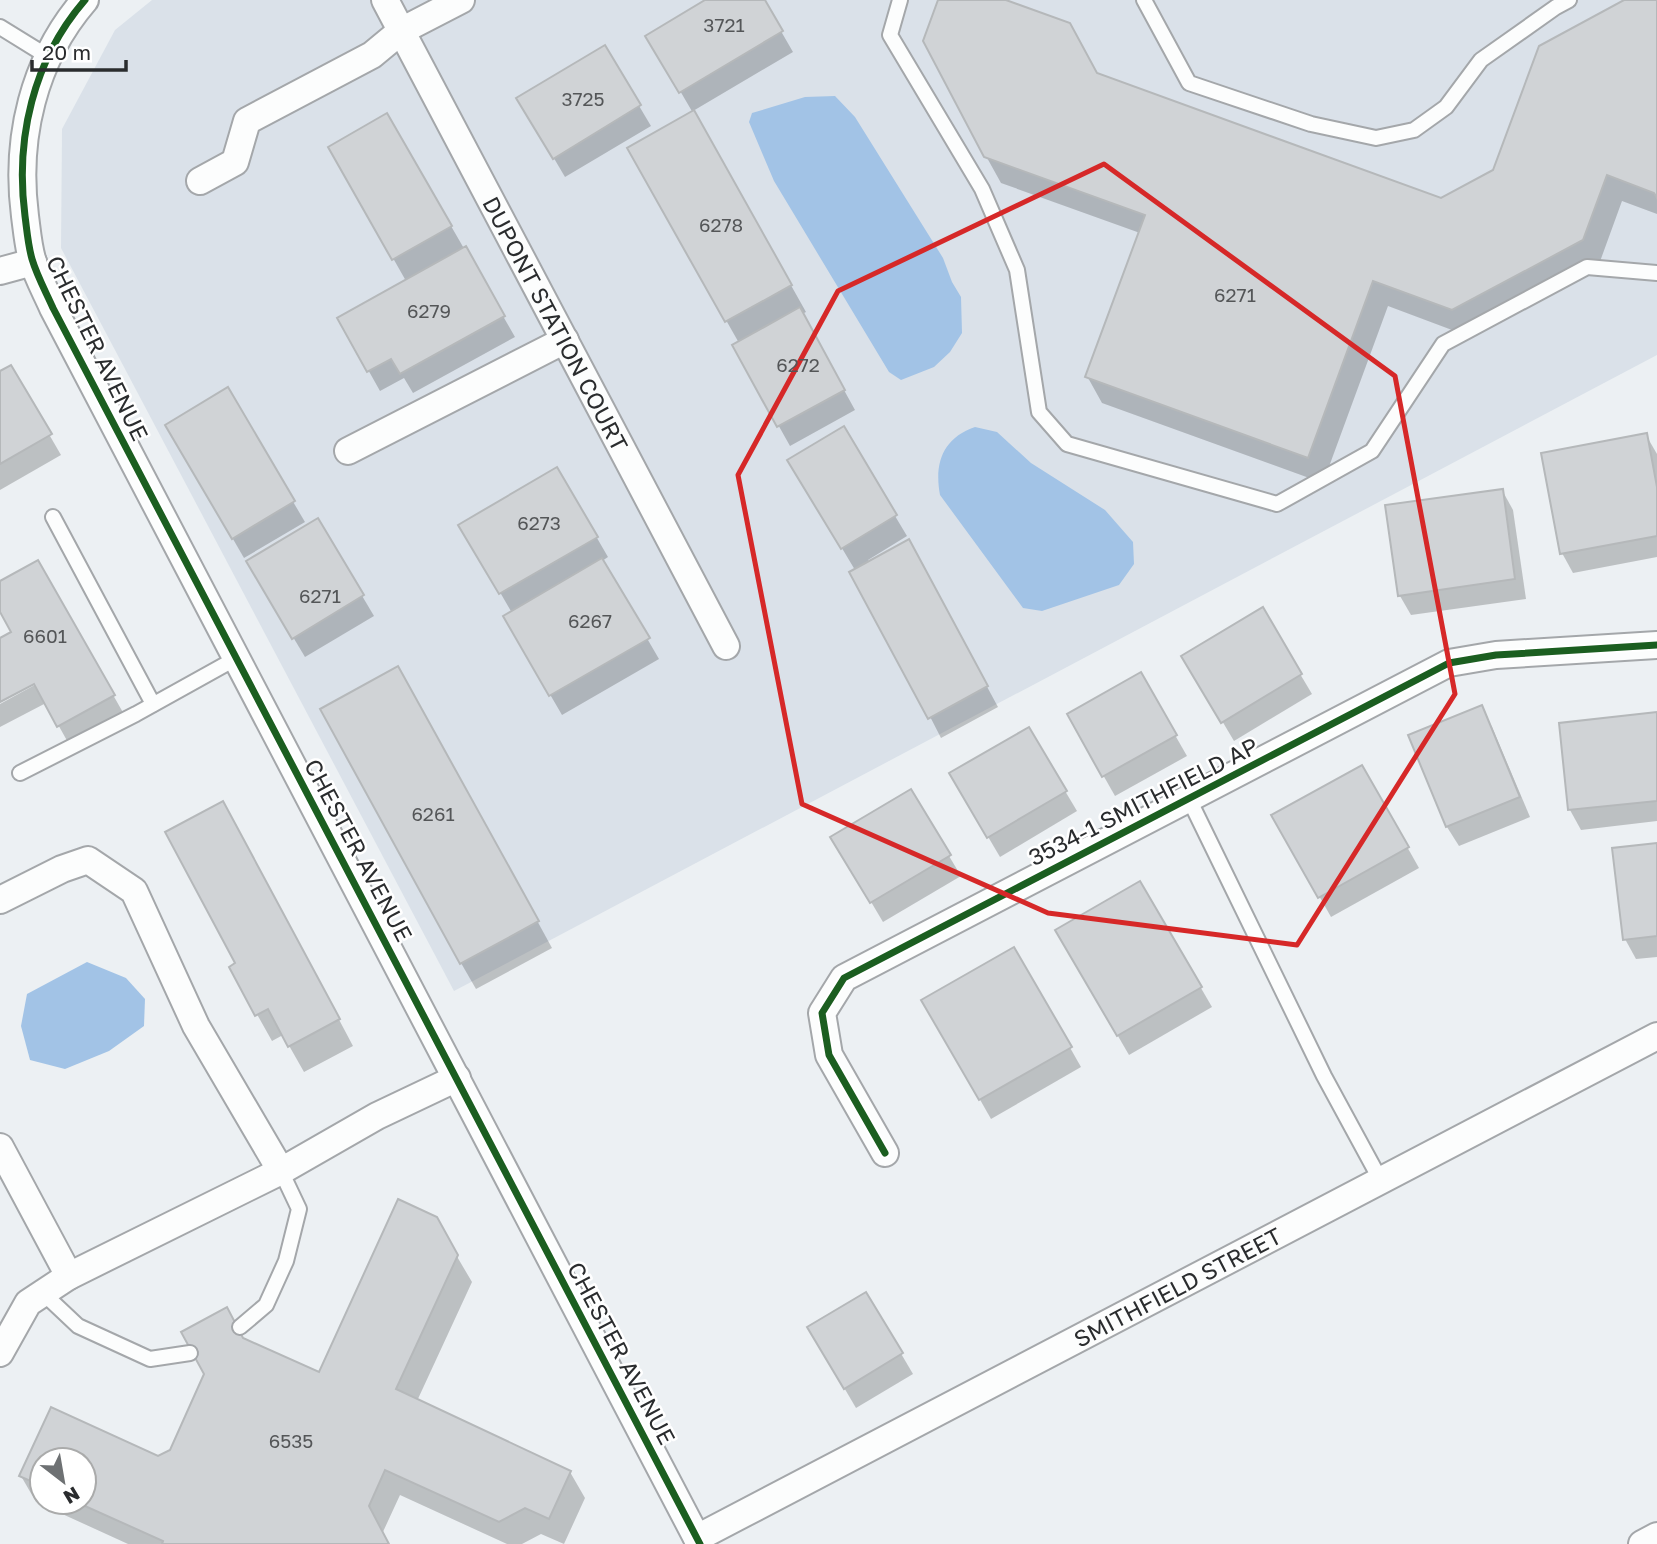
<svg xmlns="http://www.w3.org/2000/svg" width="1657" height="1544" viewBox="0 0 1657 1544" font-family="'Golos Text',sans-serif">
<rect width="100%" height="100%" fill="#ecf0f3"/>
<path fill="#dae1e9" d="M152 0H1657V355L454 991 61 248 62 129 115 30Z"/>
<g fill="#a2c3e6">
<path d="M835 96 855 117 943 258 952 282 961 297 962 333 950 352 934 367 901 380 889 372 774 181 749 122 752 113 805 97Z"/>
<path d="M975 427 997 432 1031 463 1105 510 1133 542 1134 564 1119 585 1042 611 1023 608 940 495C934 463 943 438 975 427Z"/>
<path d="M87 962 126 978 145 999 144 1026 109 1051 65 1069 30 1060 21 1026 27 994Z"/>
</g>
<g fill="#0003" fill-rule="evenodd">
<path d="M709 0H763L793 52 693 111 806 312 802 314 855 410 790 446 734 346 739 343 629 149 693 113 648 36Z"/>
<path d="M940 0H1001L1097 75 1441 200 1494 172 1628 0H1657V214L1622 201 1598 267 1468 336 1388 306 1323 483 1102 403 1087 376 1140 233 1001 183 986 156Z"/>
<path d="M604 47 651 126 565 177 519 99Z"/>
<path d="M387 115 515 337 413 393 404 378 380 391 339 318 406 281 330 147Z"/>
<path d="M10 367 61 455 0 490V373Z"/>
<path d="M227 390 305 522 244 558 167 425Z"/>
<path d="M843 429 907 536 868 560 869 563 919 561 998 707 941 738 855 570 790 461Z"/>
<path d="M1646 435 1657 454V557L1573 573 1562 553Z"/>
<path d="M557 469 608 557 602 561 659 659 562 715 505 617 512 613 461 525Z"/>
<path d="M1502 490 1513 510 1526 599 1411 615 1400 596Z"/>
<path d="M317 520 374 616 305 657 248 562Z"/>
<path d="M38 563 125 716 70 746 46 703 0 727V704L42 681 40 678 0 700V640L13 633 0 608V583Z"/>
<path d="M1262 610 1312 694 1234 741 1184 657Z"/>
<path d="M1140 674 1187 756 1115 796 1069 715Z"/>
<path d="M413 694 552 948 476 989 461 963Z"/>
<path d="M1481 707 1492 727 1530 817 1459 846 1447 827 1410 736Z"/>
<path d="M1657 714V821L1581 830 1570 810Z"/>
<path d="M1028 729 1077 811 1000 857 951 774Z"/>
<path d="M1362 767 1419 868 1331 917 1274 816Z"/>
<path d="M910 791 961 876 883 922 833 838Z"/>
<path d="M238 829 353 1046 304 1072 283 1035 272 1041 231 968 237 964Z"/>
<path d="M1657 844V957L1636 959 1625 939Z"/>
<path d="M1140 883 1212 1007 1129 1055 1057 931Z"/>
<path d="M1014 949 1081 1067 991 1119 924 1001Z"/>
<path d="M449 1243 472 1282 417 1401 570 1472 585 1498 564 1544 541 1534 522 1544H507L400 1495 382 1534 388 1544H128L36 1502 21 1476 52 1409 158 1458 171 1451 244 1340 320 1374ZM42 1460H84V1502H42Z"/>
<path d="M866 1294 913 1374 856 1408 809 1328Z"/>
</g>
<g fill="#d0d3d6" stroke="#b5b8ba" stroke-width="2">
<path d="M705 0H765L783 31 679 93 645 36Z"/>
<path d="M938 0H1006L1070 23 1097 73 1441 198 1493 170 1539 46 1624 0H1657V198L1654 193 1607 175 1583 240 1452 310 1373 281 1308 458 1085 377 1145 215 984 157 923 41Z"/>
<path d="M605 45 641 105 553 159 516 98Z"/>
<path d="M694 110 792 285 725 322 627 148Z"/>
<path d="M387 113 452 226 392 260 328 147Z"/>
<path d="M466 246 505 316 400 374 391 359 367 372 337 318Z"/>
<path d="M800 307 845 390 777 427 732 345Z"/>
<path d="M11 365 52 434 0 464V371Z"/>
<path d="M228 387 295 501 232 539 165 425Z"/>
<path d="M844 426 897 515 841 549 787 460Z"/>
<path d="M1647 433 1657 487V536L1560 554 1541 453Z"/>
<path d="M557 467 598 537 499 594 458 525Z"/>
<path d="M1503 489 1515 579 1398 596 1385 505Z"/>
<path d="M318 518 364 595 292 639 246 561Z"/>
<path d="M909 539 988 686 928 719 849 572Z"/>
<path d="M602 558 650 638 549 696 503 616Z"/>
<path d="M38 560 115 695 57 727 34 684 0 702V638L11 632 0 612V581Z"/>
<path d="M1263 607 1302 674 1221 723 1181 656Z"/>
<path d="M398 666 539 921 460 964 320 709Z"/>
<path d="M1141 672 1177 735 1102 777 1067 714Z"/>
<path d="M1482 705 1520 797 1446 827 1408 735Z"/>
<path d="M1657 712V801L1568 810 1559 723Z"/>
<path d="M1029 727 1067 791 987 838 949 773Z"/>
<path d="M1362 765 1409 847 1318 898 1271 815Z"/>
<path d="M911 789 951 855 870 903 830 837Z"/>
<path d="M223 801 340 1019 288 1047 268 1009 255 1016 229 967 235 963 165 832Z"/>
<path d="M1657 843V936L1623 940 1612 848Z"/>
<path d="M1140 881 1202 987 1117 1036 1055 930Z"/>
<path d="M1014 947 1072 1047 979 1100 921 1000Z"/>
<path d="M398 1199 437 1217 458 1255 396 1389 571 1471 549 1519 525 1508 499 1522 385 1470 369 1506 389 1544H162L163 1541 76 1502H84V1460H42V1486L19 1476 51 1407 158 1456 170 1450 204 1374 181 1332 227 1307 243 1338 319 1372Z"/>
<path d="M866 1292 903 1353 844 1389 807 1327Z"/>
</g>
<g fill="none" stroke-linecap="round" stroke-linejoin="round">
<defs>
<g id="service">
<path d="M900 0 890 35 982 189 1017 270 1039 412 1067 444 1277 504 1372 451 1443 344 1587 267 1657 273"/>
<path d="M1144 0 1189 83 1311 124 1376 138 1414 130 1446 107 1481 60 1556 7 1569 0"/>
<path d="M0 27 47 56"/>
<path d="M53 517 153 704"/>
<path d="M20 773 136 714 235 659"/>
<path d="M1189 799 1324 1076 1381 1181"/>
<path d="M43 1293 78 1326 150 1359 190 1353"/>
<path d="M240 1327 266 1305 286 1261 299 1209 281 1171"/>
</g>
<g id="minor">
<path d="M85 0C33 60 15 139 25 216 27 231 28 245 32 259 37 276 46 292 53 308L700 1544"/>
<path id="s1" d="M385 0 726 646"/>
<path d="M200 181 235 162 247 121 372 55 401 31 461 0"/>
<path d="M0 271 33 262"/>
<path d="M348 451 565 340"/>
<path d="M0 900 62 869 88 860 134 891 196 1026 281 1171 69 1276"/>
<path d="M0 1147 69 1276 28 1303 0 1353"/>
<path d="M885 1153 829 1055 822 1013 844 978 1449 663 1496 655 1657 645"/>
<path d="M281 1171 377 1116 457 1078"/>
<path id="s2" d="M697 1538 1657 1036"/>
<path d="M1642 1544 1657 1536"/>
</g>
</defs>
<use href="#service" stroke="#a4a7aa" stroke-width="18"/>
<use href="#minor" stroke="#a4a7aa" stroke-width="30"/>
<use href="#service" stroke="#fcfdfd" stroke-width="14"/>
<use href="#minor" stroke="#fcfdfd" stroke-width="26"/>
<defs>
<g id="cycleway">
<path d="M85 0C33 60 15 139 25 216 27 231 28 245 32 259 37 276 46 292 53 308L700 1544"/>
<path d="M885 1153 829 1055 822 1013 844 978 1449 663 1496 655 1657 645"/>
</g>
</defs>
<use href="#cycleway" stroke="#fff" stroke-width="11"/>
<use href="#cycleway" stroke="#1b5e20" stroke-width="7"/>
</g>
<path fill="none" stroke="#d62828" stroke-width="5" stroke-linejoin="round" d="M1104 164 1395 376 1455 694 1297 945 1048 913 802 804 738 475 838 291Z"/>
<g text-anchor="middle" dominant-baseline="central" stroke-width="5" stroke-linejoin="round" paint-order="stroke">
<g font-size="19" fill="#545658">
<text x="724" y="24">3721</text>
<text x="583" y="98">3725</text>
<text x="721" y="224">6278</text>
<text x="1235" y="294">6271</text>
<text x="429" y="310">6279</text>
<text x="798" y="364">6272</text>
<text x="539" y="522">6273</text>
<text x="320" y="595">6271</text>
<text x="590" y="620">6267</text>
<text x="45" y="635">6601</text>
<text x="433" y="813">6261</text>
<text x="291" y="1440">6535</text>
</g>
<g font-size="23" fill="#2a2c2e" stroke="#fff">
<text stroke="none"><textPath href="#s1" startOffset="366">DUPONT STATION COURT</textPath></text>
<text transform="translate(98 348) rotate(64)">CHESTER AVENUE</text>
<text transform="translate(1143 801) rotate(-27)">3534-1 SMITHFIELD AP</text>
<text transform="translate(359 850) rotate(62)">CHESTER AVENUE</text>
<text stroke="none"><textPath href="#s2" startOffset="542">SMITHFIELD STREET</textPath></text>
<text transform="translate(622 1353) rotate(62)">CHESTER AVENUE</text>
</g>
</g>
<g transform="translate(63 1481) rotate(149)"><circle r="33" fill="#ffffff" stroke="#aaabab" stroke-width="2"/>
<path d="M0-5L12 26L0 18L-12 26Z" fill="#6e7173"/>
<text y="-10" font-size="19" font-weight="bold" text-anchor="middle" fill="#2a2c2e">N</text>
</g>
<path d="M32 60v10h94v-10" fill="none" stroke="#2a2c2e" stroke-width="3.5"/>
<text x="42" y="60" font-size="21" fill="#2a2c2e" stroke="#ffffff" stroke-width="5" paint-order="stroke">20 m</text>
</svg>
